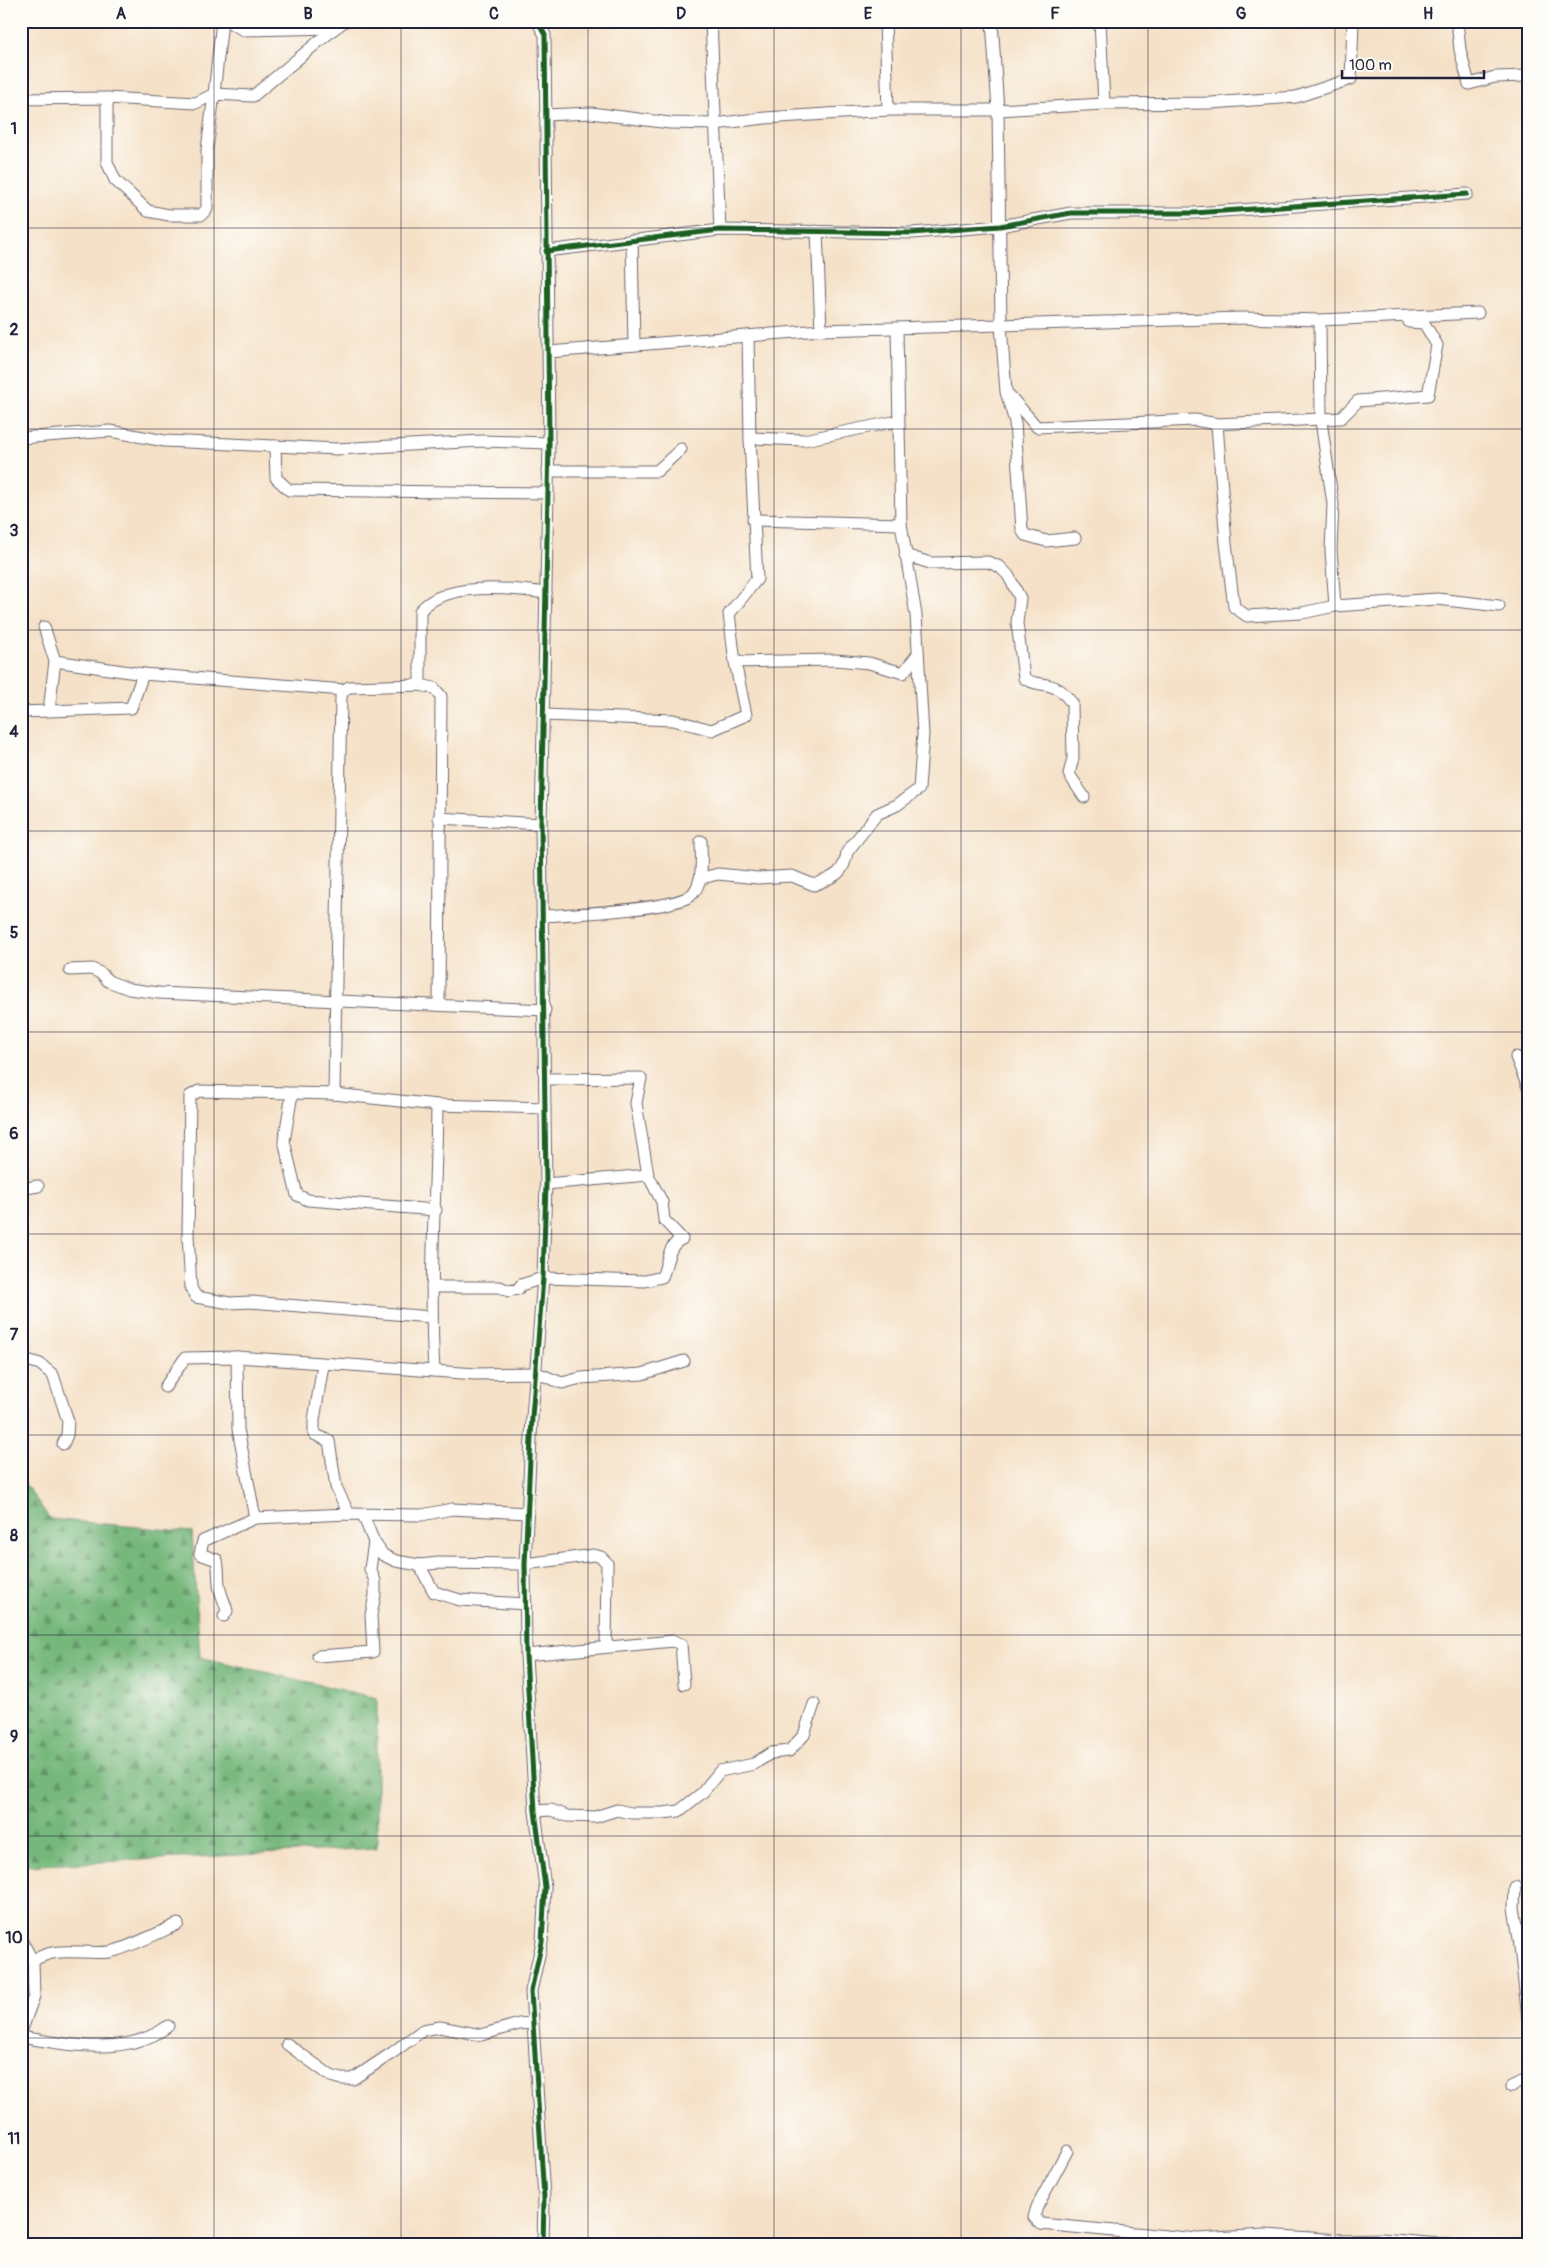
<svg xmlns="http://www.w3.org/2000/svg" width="1549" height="2266" viewBox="0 0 1549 2266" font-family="Pangolin,sans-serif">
<defs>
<pattern id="forest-firs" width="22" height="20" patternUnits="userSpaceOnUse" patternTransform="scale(1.25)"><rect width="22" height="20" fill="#76b87b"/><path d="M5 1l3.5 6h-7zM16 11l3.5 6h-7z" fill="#609566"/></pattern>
</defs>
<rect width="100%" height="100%" fill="#fdfcf7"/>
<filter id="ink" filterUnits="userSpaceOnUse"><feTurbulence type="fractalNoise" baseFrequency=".02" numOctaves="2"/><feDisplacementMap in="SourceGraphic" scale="10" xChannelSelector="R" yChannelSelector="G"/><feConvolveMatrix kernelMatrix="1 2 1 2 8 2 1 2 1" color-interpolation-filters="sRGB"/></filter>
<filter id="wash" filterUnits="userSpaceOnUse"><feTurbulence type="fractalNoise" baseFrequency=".0096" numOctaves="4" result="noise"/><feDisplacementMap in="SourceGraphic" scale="20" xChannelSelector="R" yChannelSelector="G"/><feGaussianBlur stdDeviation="1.12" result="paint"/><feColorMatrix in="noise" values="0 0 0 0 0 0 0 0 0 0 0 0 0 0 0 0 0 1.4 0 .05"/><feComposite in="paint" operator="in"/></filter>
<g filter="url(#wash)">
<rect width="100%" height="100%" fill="#f5e1c7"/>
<path fill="url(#forest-firs)" stroke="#4c6d5b" d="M21 1478 50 1519 192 1532 200 1657 377 1698V1848L21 1866Z"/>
</g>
<g filter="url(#ink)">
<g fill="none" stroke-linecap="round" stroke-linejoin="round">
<defs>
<g id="street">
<path d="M231 21 232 24 244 30 335 28 345 21"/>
<path d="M537 21 545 35 549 443 541 824 546 1184 543 1278 532 1417 525 1564 526 1655 535 1811 545 1887 542 1942 531 1991 544 2198 543 2245"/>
<path d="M711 21 720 230"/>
<path d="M885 21 888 110"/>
<path d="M1100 21 1104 104"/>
<path d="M1457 21 1460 50 1469 84 1495 77 1528 76"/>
<path d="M107 98V162L115 180 148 211 169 215H201L207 209V150L214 94 253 96 335 28"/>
<path d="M21 99 107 98 196 103 214 94 222 21"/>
<path d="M545 115 591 113 670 123 714 124 765 118 888 110H998L1104 104 1211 103 1296 97 1351 79 1353 21"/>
<path d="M817 231 821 330"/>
<path d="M632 240 634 345"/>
<path d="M546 251 720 230 912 233 1000 226 1071 213H1194L1467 194"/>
<path d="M1320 320 1321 421 1333 504 1331 550 1335 606"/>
<path d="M748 336 750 438 757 579 729 614 735 662 835 660 869 663 903 673 918 654"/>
<path d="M549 352 821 330 1001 325 998 110 992 21"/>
<path d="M1009 395 1037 427 1195 420 1217 424 1341 418 1358 401 1428 395 1437 345 1424 323 1409 322"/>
<path d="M1217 424 1226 543 1234 607 1247 616 1302 613 1335 606 1437 599 1499 606"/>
<path d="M21 438 110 431 165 441 337 449 482 441 549 443"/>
<path d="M750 438 804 440 898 421"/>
<path d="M275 446 276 478 289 490 548 493"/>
<path d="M548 471H657L681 449"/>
<path d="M753 520 901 524"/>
<path d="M1075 538 1046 541 1025 535 1022 530 1015 422 1006 392 1001 325 1242 318 1320 320 1478 313"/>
<path d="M905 555 930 563 988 562 1000 567 1008 575 1020 598 1017 623 1024 678C1034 686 1046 682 1058 689 1064 692 1068 699 1072 703L1073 758 1069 774 1084 797"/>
<path d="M44 627 55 661 49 710"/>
<path d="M55 661 143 674"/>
<path d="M420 685V611C444 581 511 588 546 593"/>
<path d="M21 712 131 708 143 674 344 690"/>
<path d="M544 715 673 720 712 730 746 715 735 662"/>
<path d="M439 818 541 824"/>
<path d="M701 876 706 877 718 874 758 878 792 876 814 885C833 877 844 875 847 852L877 814 897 805 919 789 923 734 916 615 901 524 897 329"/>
<path d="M543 916C573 914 669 910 690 896 705 885 701 857 701 841"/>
<path d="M70 970 92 969 102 974 108 981 129 989 159 993 545 1010"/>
<path d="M1516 1057 1528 1087"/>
<path d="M292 1094 284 1141 297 1195 308 1200 436 1210"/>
<path d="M334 1094 341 696 344 690 349 687 420 685 434 688 441 696 439 1005"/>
<path d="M546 1184 648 1175"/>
<path d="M21 1189 38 1186"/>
<path d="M432 1287H500L509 1291 518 1289 521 1285 543 1278 645 1281 662 1277C668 1264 667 1245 682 1239L664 1220 662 1202 648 1175 636 1103 641 1078 545 1079"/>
<path d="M431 1317 251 1302 230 1303 196 1297 191 1288 188 1235 190 1096 199 1091 334 1094 437 1105 545 1108"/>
<path d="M237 1357 238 1429 255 1518"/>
<path d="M21 1358 40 1364 53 1375 68 1421 67 1435 63 1444"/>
<path d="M323 1365 314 1420V1434L329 1441 336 1487 349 1514"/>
<path d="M434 1371C429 1283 436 1194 437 1105"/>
<path d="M165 1387 185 1358 237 1357 476 1374 537 1373 562 1383 581 1378 642 1374 684 1361"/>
<path d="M374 1542 383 1555 396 1561 419 1565 439 1563 525 1564 594 1555 601 1557 607 1563 606 1647"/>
<path d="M419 1565 434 1592 460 1600 526 1604"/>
<path d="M224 1616 227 1611C225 1602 219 1591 219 1584 218 1574 219 1570 217 1560L200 1554 203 1541 255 1518 349 1514 422 1515 452 1509 528 1513"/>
<path d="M526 1655 673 1641 681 1644 684 1684"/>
<path d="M318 1656 373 1652 371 1615 375 1595V1581L370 1569 374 1542 363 1515"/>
<path d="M535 1811 551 1810 567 1816 595 1817 617 1810 631 1813H663L679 1811 702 1793 720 1771 754 1764 771 1753 789 1751 804 1735 814 1704"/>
<path d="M1515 1887 1514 1908 1519 1938"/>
<path d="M1528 1933 1519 1938 1528 2018"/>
<path d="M21 1940 33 1961"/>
<path d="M21 2032 34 1996 33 1961C56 1945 82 1955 109 1952 124 1950 162 1931 178 1924"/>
<path d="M21 2037C68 2045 127 2057 168 2026"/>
<path d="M287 2044 331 2076 341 2079H353L392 2053 423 2030 440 2027 481 2035 519 2024 532 2023"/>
<path d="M1512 2086 1528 2078"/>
<path d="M1067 2151 1037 2207 1034 2217 1041 2224 1198 2239 1265 2235 1341 2240 1382 2239 1450 2245"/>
</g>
</defs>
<use href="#street" stroke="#6c656c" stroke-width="13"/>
<use href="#street" stroke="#fff" stroke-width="11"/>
<defs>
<g id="cycleway">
<path d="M537 21 545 35 549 443 541 824 546 1184 543 1278 532 1417 525 1564 526 1655 535 1811 545 1887 542 1942 531 1991 544 2198 543 2245"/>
<path d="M546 251 720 230 912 233 1000 226 1071 213H1194L1467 194"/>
</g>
</defs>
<use href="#cycleway" stroke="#fdfcf7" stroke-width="8"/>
<use href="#cycleway" stroke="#1b5e20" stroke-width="5"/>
</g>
</g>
<path fill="none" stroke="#22223b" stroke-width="1" stroke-opacity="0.55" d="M214 21V2245M401 21V2245M588 21V2245M774 21V2245M961 21V2245M1148 21V2245M1335 21V2245M21 228H1528M21 429H1528M21 630H1528M21 831H1528M21 1032H1528M21 1234H1528M21 1435H1528M21 1635H1528M21 1836H1528M21 2038H1528"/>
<rect width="1549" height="2266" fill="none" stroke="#fdfcf7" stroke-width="55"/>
<path d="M1342 70v8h142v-8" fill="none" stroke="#22223b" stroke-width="2.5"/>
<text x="1349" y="70" font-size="15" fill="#22223b" stroke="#fdfcf7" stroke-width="4" paint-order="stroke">100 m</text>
<rect x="28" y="28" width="1494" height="2210" fill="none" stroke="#22223b" stroke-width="2"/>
<g font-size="16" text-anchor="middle" font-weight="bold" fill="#22223b">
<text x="121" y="19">A</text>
<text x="308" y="19">B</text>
<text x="494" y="19">C</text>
<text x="681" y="19">D</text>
<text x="868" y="19">E</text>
<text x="1055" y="19">F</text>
<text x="1241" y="19">G</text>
<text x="1428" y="19">H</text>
<text x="14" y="134">1</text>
<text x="14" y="335">2</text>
<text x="14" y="536">3</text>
<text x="14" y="737">4</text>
<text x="14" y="938">5</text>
<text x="14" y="1139">6</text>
<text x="14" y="1340">7</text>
<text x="14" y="1541">8</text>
<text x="14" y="1742">9</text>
<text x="14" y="1943">10</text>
<text x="14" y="2144">11</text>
</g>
</svg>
